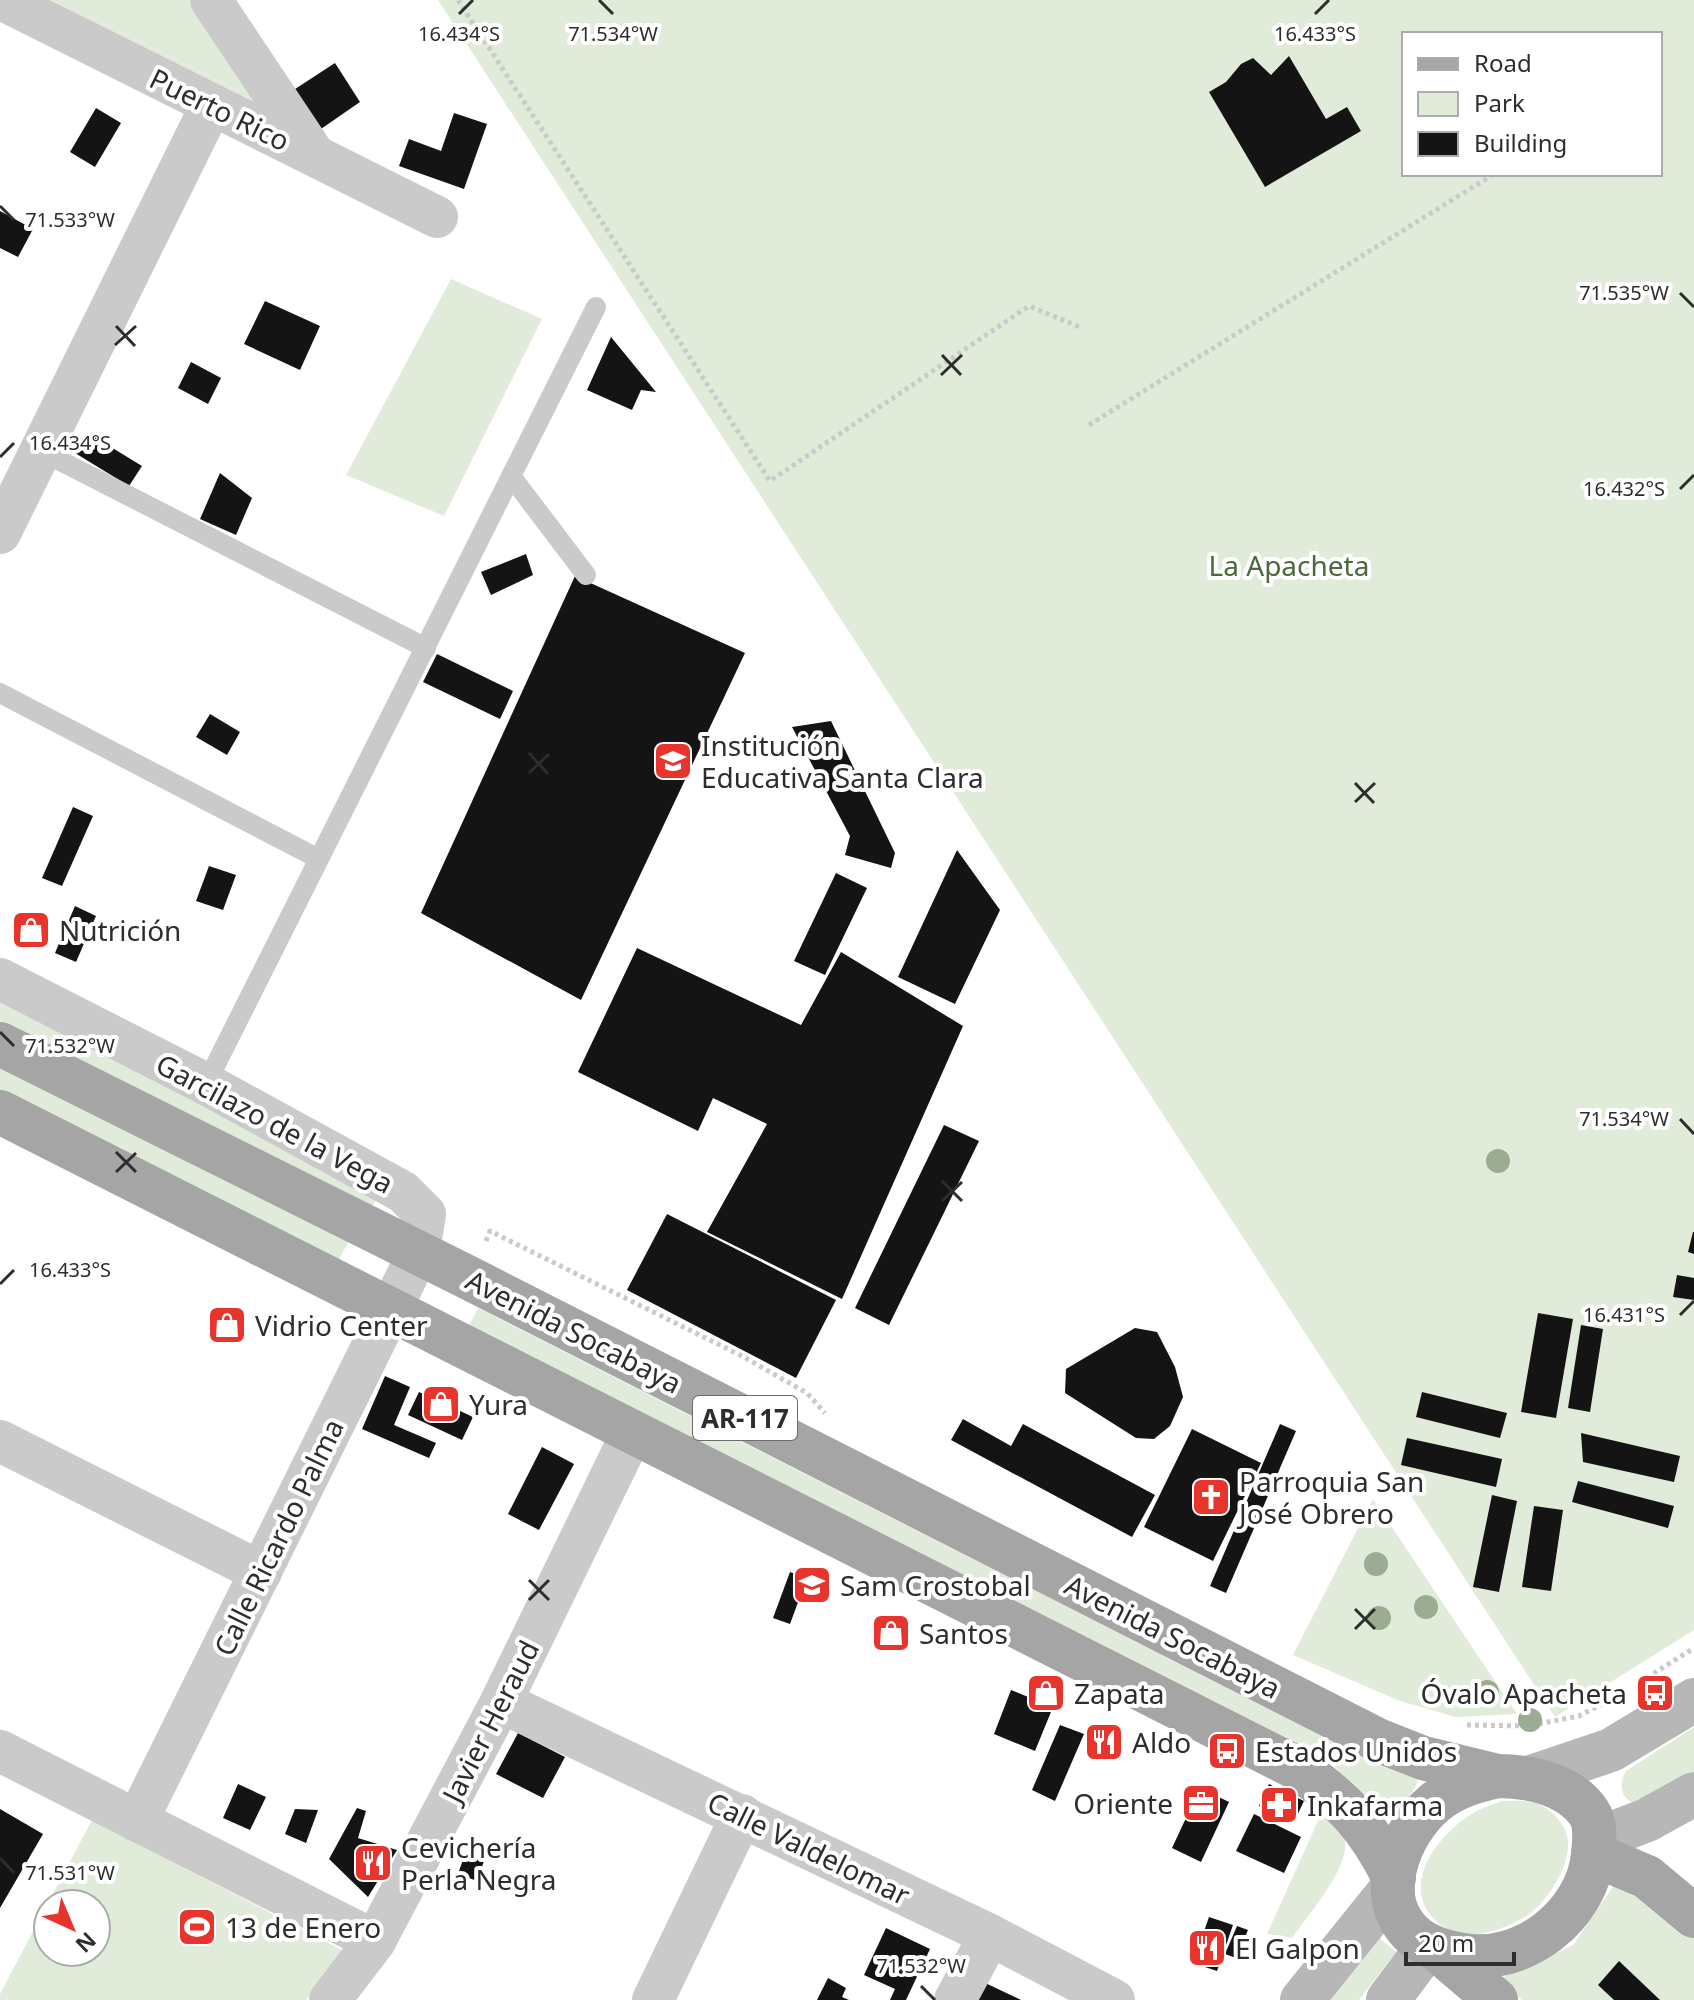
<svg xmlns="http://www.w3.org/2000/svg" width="1694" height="2000" viewBox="0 0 1694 2000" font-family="'Noto Sans',sans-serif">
<rect width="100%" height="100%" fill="#fff"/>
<g fill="#e1ebda" fill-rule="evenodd">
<path d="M51 0H202L282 121Z"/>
<path d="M438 0H1694V1630L1555 1717ZM1404 34H1660V174H1404Z"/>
<path d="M451 279 542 319 444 516 346 475Z"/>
<path d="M0 1000 379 1195 372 1207 0 1021Z"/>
<path d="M0 1064 349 1241 338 1261 0 1091Z"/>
<path d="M478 1308 1329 1740 1410 1773 1418 1781C1410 1799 1401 1809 1386 1820L1375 1815 1358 1791 1331 1763 469 1326Z"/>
<path d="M1373 1499 1517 1714 1456 1717 1400 1701 1293 1655Z"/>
<path d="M1694 1727V1774L1636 1804C1620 1798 1618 1785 1626 1771Z"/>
<path d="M1501 1801C1515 1801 1532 1799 1544 1807 1555 1813 1567 1828 1568 1841 1570 1866 1548 1901 1528 1915 1513 1925 1490 1934 1471 1935 1457 1936 1442 1928 1433 1918 1400 1882 1440 1833 1473 1813 1481 1808 1492 1805 1501 1801Z"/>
<path d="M1323 1810C1331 1818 1342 1828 1345 1840 1350 1868 1307 1916 1292 1938L1267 1934Z"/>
<path d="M92 1820 344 1951 306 2000H0V1994ZM48 1904H96V1952H48Z"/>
<path d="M1623 1872 1694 1939V2000H1522L1497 1980 1573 1945Z"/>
<path d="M1376 1935 1396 1952 1359 2000H1327Z"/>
</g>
<g fill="#141414">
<path d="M1289 56 1326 119 1347 107 1361 131 1265 187 1209 92 1226 82 1241 64 1253 58 1271 75Z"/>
<path d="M335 63 360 102 318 131 292 91Z"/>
<path d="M96 108 121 123 95 167 70 152Z"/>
<path d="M454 113 487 124 464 189 399 166 409 139 441 151Z"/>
<path d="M0 211 33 229 18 257 0 248Z"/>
<path d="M265 301 320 326 300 370 244 344Z"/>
<path d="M611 337 656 392 641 390 632 410 587 390Z"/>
<path d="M191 362 221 378 208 404 178 388Z"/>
<path d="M88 433 142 466 129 486 75 453Z"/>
<path d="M220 473 252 498 236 535 200 519Z"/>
<path d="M526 554 533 575 491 595 481 572Z"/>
<path d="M575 576 745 653 581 1000 421 913Z"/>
<path d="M437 654 513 691 500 719 423 682Z"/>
<path d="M210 714 240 732 227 755 196 737Z"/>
<path d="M831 721 895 853 891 868 845 855 850 836 792 727Z"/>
<path d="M73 807 93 816 62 886 42 878Z"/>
<path d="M957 850 1000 910 955 1004 898 977Z"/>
<path d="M209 866 236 875 223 910 196 901Z"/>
<path d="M836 873 867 888 825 975 794 961Z"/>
<path d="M75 906 96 916 76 962 55 953Z"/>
<path d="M637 948 801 1025 841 952 963 1026 842 1299 707 1232 767 1124 713 1098 698 1131 578 1072Z"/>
<path d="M944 1125 979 1141 889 1325 855 1308Z"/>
<path d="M667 1214 836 1300 796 1378 627 1290Z"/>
<path d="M1693 1232H1694V1254L1688 1252Z"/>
<path d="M1677 1275 1694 1278V1300L1673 1297Z"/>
<path d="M1538 1313 1573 1319 1556 1418 1521 1412Z"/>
<path d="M1581 1325 1603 1329 1590 1412 1568 1408Z"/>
<path d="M1135 1328 1157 1332 1175 1367 1183 1397 1170 1426 1154 1439 1136 1438 1065 1393 1066 1369Z"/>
<path d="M385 1376 410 1387 394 1425 436 1443 429 1458 362 1429Z"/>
<path d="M419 1392 473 1417 462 1440 408 1415Z"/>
<path d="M1422 1392 1507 1413 1500 1438 1416 1417Z"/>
<path d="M963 1419 1011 1446 1023 1424 1155 1495 1132 1537 951 1440Z"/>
<path d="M1280 1424 1296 1431 1226 1593 1210 1586Z"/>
<path d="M1192 1429 1261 1463 1213 1561 1144 1527Z"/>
<path d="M1581 1433 1680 1456 1674 1482 1583 1462Z"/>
<path d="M1407 1438 1502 1459 1496 1487 1401 1465Z"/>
<path d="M542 1447 574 1464 539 1530 508 1514Z"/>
<path d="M1578 1481 1674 1506 1668 1528 1572 1502Z"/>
<path d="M1492 1495 1517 1501 1499 1592 1473 1587Z"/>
<path d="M1534 1506 1563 1510 1551 1591 1522 1587Z"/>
<path d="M790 1572 807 1578 790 1624 773 1618Z"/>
<path d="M1011 1690 1053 1707 1035 1751 994 1734Z"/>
<path d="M1060 1725 1084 1734 1055 1801 1032 1790Z"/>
<path d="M518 1733 565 1757 543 1798 496 1774Z"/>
<path d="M238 1784 266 1797 250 1830 223 1818Z"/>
<path d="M1269 1784 1304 1801 1294 1822 1259 1806Z"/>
<path d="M1200 1788 1229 1802 1201 1862 1172 1848Z"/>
<path d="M357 1808 366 1811 358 1838 397 1850 368 1897 329 1859Z"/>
<path d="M0 1809 43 1834 0 1908Z"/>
<path d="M295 1809 318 1810 306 1843 285 1834Z"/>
<path d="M1254 1814 1301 1837 1284 1873 1236 1851Z"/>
<path d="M465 1854 484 1861 477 1881 458 1874Z"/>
<path d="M1209 1917 1233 1925 1217 1971 1193 1963Z"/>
<path d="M1237 1926 1248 1930 1236 1958 1225 1954Z"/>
<path d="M886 1928 930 1949 906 2000H890L895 1989 864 1975Z"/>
<path d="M1619 1961 1660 2000H1614L1598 1985Z"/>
<path d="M828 1978 846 1988 842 1997 849 2000H817Z"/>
<path d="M979 1980 1021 2000H970Z"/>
</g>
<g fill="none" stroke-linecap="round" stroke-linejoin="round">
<g stroke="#cacaca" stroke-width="5" stroke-dasharray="4 4" stroke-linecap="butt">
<path d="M458 0 770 481 1029 306 1082 328"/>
<path d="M1089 425 1494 174"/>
<path d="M486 1241 490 1231 742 1356 807 1393 825 1413"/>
<path d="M1640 1682 1694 1648"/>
<path d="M1467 1725 1527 1726 1579 1716 1615 1697"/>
</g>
<g stroke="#cacaca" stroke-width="20">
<path d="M41 451 426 648"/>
<path d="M511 476 586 575"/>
<path d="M0 693 319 859"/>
<path d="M206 1084 596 307"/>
</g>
<g stroke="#cacaca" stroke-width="42">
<path d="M3 0 437 217"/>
<path d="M211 0 313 153"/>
<path d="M0 533 211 106"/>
<path d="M0 979 206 1084 403 1192 425 1214 419 1252 137 1821"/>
<path d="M0 1441 261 1572"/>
<path d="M501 1702 990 1935 1114 2000"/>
<path d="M0 1751 375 1941"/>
<path d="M330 2000 375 1941 501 1702 632 1433"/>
<path d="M653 2000 742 1815"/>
<path d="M955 2000 990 1935"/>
</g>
<g stroke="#b7b7b7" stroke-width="44">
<path d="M1528 1778 1611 1750 1694 1700"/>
<path d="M1595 1840 1647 1820 1694 1794"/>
<path d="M1302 2000 1393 1887"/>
<path d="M1388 2000 1429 1945"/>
</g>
<g stroke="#a5a5a5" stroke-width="44">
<path d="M0 1044 469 1278 1380 1741 1423 1758 1497 1776"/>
<path d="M0 1112 1297 1768C1345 1801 1368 1826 1394 1878"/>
<path d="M1497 1776C1529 1776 1570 1784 1589 1813 1597 1825 1594 1842 1593 1855 1587 1915 1524 1965 1463 1955 1442 1952 1418 1944 1405 1926 1375 1887 1405 1823 1441 1798 1458 1786 1476 1781 1497 1776Z"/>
<path d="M1593 1854 1647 1877 1694 1916"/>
<path d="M1436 1949 1496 2000"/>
</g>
</g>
<g fill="#9cac93">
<circle cx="1498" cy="1161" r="12"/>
<circle cx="1376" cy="1564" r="12"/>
<circle cx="1426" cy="1607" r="12"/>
<circle cx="1379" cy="1618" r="12"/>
<circle cx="1487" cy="1692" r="12"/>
<circle cx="1530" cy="1720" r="12"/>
</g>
<path fill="none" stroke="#2d2d2d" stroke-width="3" d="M599 0 613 14M459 14 473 0M1315 14 1329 0M0 206 14 220M1680 293 1694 307M116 326 135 346M115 345 136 326M942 355 961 375M941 375 962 355M0 457 14 443M1680 489 1694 475M529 753 548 774M529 773 549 754M1355 783 1374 803M1355 802 1375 783M0 1032 14 1046M1680 1119 1694 1134M116 1152 136 1172M116 1172 136 1153M942 1181 962 1201M942 1201 962 1182M0 1284 14 1270M1680 1315 1694 1301M529 1580 549 1600M529 1600 549 1580M1355 1609 1375 1629M1355 1629 1375 1609M0 1858 14 1873M921 1986 935 2000"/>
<defs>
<symbol id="school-square" viewBox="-11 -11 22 22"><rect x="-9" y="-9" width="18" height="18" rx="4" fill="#e7342c" stroke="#fff"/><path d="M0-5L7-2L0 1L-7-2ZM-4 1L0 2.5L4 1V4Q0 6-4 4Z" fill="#fff"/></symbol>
<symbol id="shop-square" viewBox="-11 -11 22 22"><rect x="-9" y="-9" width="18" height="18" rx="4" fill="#e7342c" stroke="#fff"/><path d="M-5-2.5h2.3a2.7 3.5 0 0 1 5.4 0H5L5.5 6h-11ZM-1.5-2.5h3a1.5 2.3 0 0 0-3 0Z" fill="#fff"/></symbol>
<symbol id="church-square" viewBox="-11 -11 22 22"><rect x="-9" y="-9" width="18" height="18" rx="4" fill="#e7342c" stroke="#fff"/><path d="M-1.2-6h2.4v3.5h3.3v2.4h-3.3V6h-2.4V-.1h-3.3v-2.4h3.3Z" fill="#fff"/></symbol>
<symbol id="bus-square" viewBox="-11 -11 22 22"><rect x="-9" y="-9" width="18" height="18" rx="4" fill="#e7342c" stroke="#fff"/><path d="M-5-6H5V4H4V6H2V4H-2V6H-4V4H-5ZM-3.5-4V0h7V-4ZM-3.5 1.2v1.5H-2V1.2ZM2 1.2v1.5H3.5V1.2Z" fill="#fff"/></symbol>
<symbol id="restaurant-square" viewBox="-11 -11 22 22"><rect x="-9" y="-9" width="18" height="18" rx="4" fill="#e7342c" stroke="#fff"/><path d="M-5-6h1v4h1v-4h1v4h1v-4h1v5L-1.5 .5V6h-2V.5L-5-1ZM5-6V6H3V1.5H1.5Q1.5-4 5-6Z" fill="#fff"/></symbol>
<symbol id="office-square" viewBox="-11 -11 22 22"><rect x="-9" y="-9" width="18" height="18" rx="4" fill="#e7342c" stroke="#fff"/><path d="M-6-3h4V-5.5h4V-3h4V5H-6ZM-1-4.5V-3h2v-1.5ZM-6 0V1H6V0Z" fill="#fff"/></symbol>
<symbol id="pharmacy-square" viewBox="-11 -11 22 22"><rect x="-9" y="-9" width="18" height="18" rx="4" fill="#e7342c" stroke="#fff"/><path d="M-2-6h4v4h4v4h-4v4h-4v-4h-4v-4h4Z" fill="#fff"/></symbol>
<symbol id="stadium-square" viewBox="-11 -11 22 22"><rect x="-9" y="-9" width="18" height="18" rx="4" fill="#e7342c" stroke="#fff"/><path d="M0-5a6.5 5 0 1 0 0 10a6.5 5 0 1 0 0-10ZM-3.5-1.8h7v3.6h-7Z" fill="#fff"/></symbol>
</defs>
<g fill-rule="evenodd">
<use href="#school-square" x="651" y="739" width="44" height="44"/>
<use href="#shop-square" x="9" y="908" width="44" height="44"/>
<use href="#shop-square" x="205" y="1303" width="44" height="44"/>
<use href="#shop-square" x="419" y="1382" width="44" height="44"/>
<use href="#church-square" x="1189" y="1475" width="44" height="44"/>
<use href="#school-square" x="790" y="1563" width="44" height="44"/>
<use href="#shop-square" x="869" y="1611" width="44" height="44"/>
<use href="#shop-square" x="1024" y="1671" width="44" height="44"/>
<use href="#bus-square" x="1633" y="1671" width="44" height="44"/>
<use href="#restaurant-square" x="1082" y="1720" width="44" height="44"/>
<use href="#bus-square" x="1205" y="1729" width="44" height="44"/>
<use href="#office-square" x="1179" y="1781" width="44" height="44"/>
<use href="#pharmacy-square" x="1257" y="1783" width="44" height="44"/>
<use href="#restaurant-square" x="351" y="1841" width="44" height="44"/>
<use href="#stadium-square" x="175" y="1905" width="44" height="44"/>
<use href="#restaurant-square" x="1185" y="1926" width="44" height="44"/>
</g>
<g text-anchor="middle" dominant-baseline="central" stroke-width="8" stroke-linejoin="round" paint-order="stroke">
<rect fill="#fff" stroke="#6c6c6c" stroke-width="2" x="693" y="1396" width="104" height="44" rx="6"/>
<g font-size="26" font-weight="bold" fill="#2d2d2d">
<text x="745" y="1418">AR-117</text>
</g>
<g font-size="28" fill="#2d2d2d" stroke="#fff">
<text transform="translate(220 109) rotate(26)">Puerto Rico</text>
<text transform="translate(275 1123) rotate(28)">Garcilazo de la Vega</text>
<text transform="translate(574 1331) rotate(27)">Avenida Socabaya</text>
<text transform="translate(278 1537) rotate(-64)">Calle Ricardo Palma</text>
<text transform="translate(1173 1636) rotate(27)">Avenida Socabaya</text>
<text transform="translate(490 1721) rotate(-63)">Javier Heraud</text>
<text transform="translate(809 1848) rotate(26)">Calle Valdelomar</text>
</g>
<g font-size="28" fill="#4b693a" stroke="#fff">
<text x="1289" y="565">La Apacheta</text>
</g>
<g font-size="28" fill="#2d2d2d" stroke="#fff" text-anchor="start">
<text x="701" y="745">Institución<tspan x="701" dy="32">Educativa Santa Clara</tspan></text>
<text x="59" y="930">Nutrición</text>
<text x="255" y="1325">Vidrio Center</text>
<text x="469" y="1404">Yura</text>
<text x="1239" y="1481">Parroquia San<tspan x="1239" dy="32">José Obrero</tspan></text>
<text x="840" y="1585">Sam Crostobal</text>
<text x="919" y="1633">Santos</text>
<text x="1074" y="1693">Zapata</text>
<text x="1627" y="1693" text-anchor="end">Óvalo Apacheta</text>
<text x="1132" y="1742">Aldo</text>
<text x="1255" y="1751">Estados Unidos</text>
<text x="1173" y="1803" text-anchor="end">Oriente</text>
<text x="1307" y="1805">Inkafarma</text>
<text x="401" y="1847">Cevichería<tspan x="401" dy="32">Perla Negra</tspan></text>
<text x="225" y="1927">13 de Enero</text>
<text x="1235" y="1948">El Galpon</text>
</g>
</g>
<g font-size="20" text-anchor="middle" fill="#2d2d2d" stroke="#fff" stroke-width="8" stroke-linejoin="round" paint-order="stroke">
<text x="459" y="41">16.434°S</text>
<text x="1315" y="41">16.433°S</text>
<text x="613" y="41">71.534°W</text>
<text x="70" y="227">71.533°W</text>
<text x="1624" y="300">71.535°W</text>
<text x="70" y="450">16.434°S</text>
<text x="1624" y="496">16.432°S</text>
<text x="70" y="1053">71.532°W</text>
<text x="1624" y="1126">71.534°W</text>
<text x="70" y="1277">16.433°S</text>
<text x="1624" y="1322">16.431°S</text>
<text x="70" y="1880">71.531°W</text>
<text x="921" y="1973">71.532°W</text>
</g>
<rect x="1402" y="32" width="260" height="144" fill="#ffffff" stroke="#ababab" stroke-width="2"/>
<rect x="1418" y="58" width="40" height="12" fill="#a5a5a5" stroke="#ababab" stroke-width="2"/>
<text x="1474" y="72" font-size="24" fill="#2d2d2d">Road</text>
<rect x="1418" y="92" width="40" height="24" fill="#e1ebda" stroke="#ababab" stroke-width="2"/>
<text x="1474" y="112" font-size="24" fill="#2d2d2d">Park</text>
<rect x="1418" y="132" width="40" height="24" fill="#141414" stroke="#ababab" stroke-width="2"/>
<text x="1474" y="152" font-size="24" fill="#2d2d2d">Building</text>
<g transform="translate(72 1928) rotate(136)"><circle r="38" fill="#ffffff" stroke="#ababab" stroke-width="2"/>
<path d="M0-6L14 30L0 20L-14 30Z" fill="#e7342c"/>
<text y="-12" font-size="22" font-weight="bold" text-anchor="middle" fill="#2d2d2d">N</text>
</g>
<path d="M1406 1952v12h108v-12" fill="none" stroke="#2d2d2d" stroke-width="4"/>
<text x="1418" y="1952" font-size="24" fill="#2d2d2d" stroke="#ffffff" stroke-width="6" paint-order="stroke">20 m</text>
</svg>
